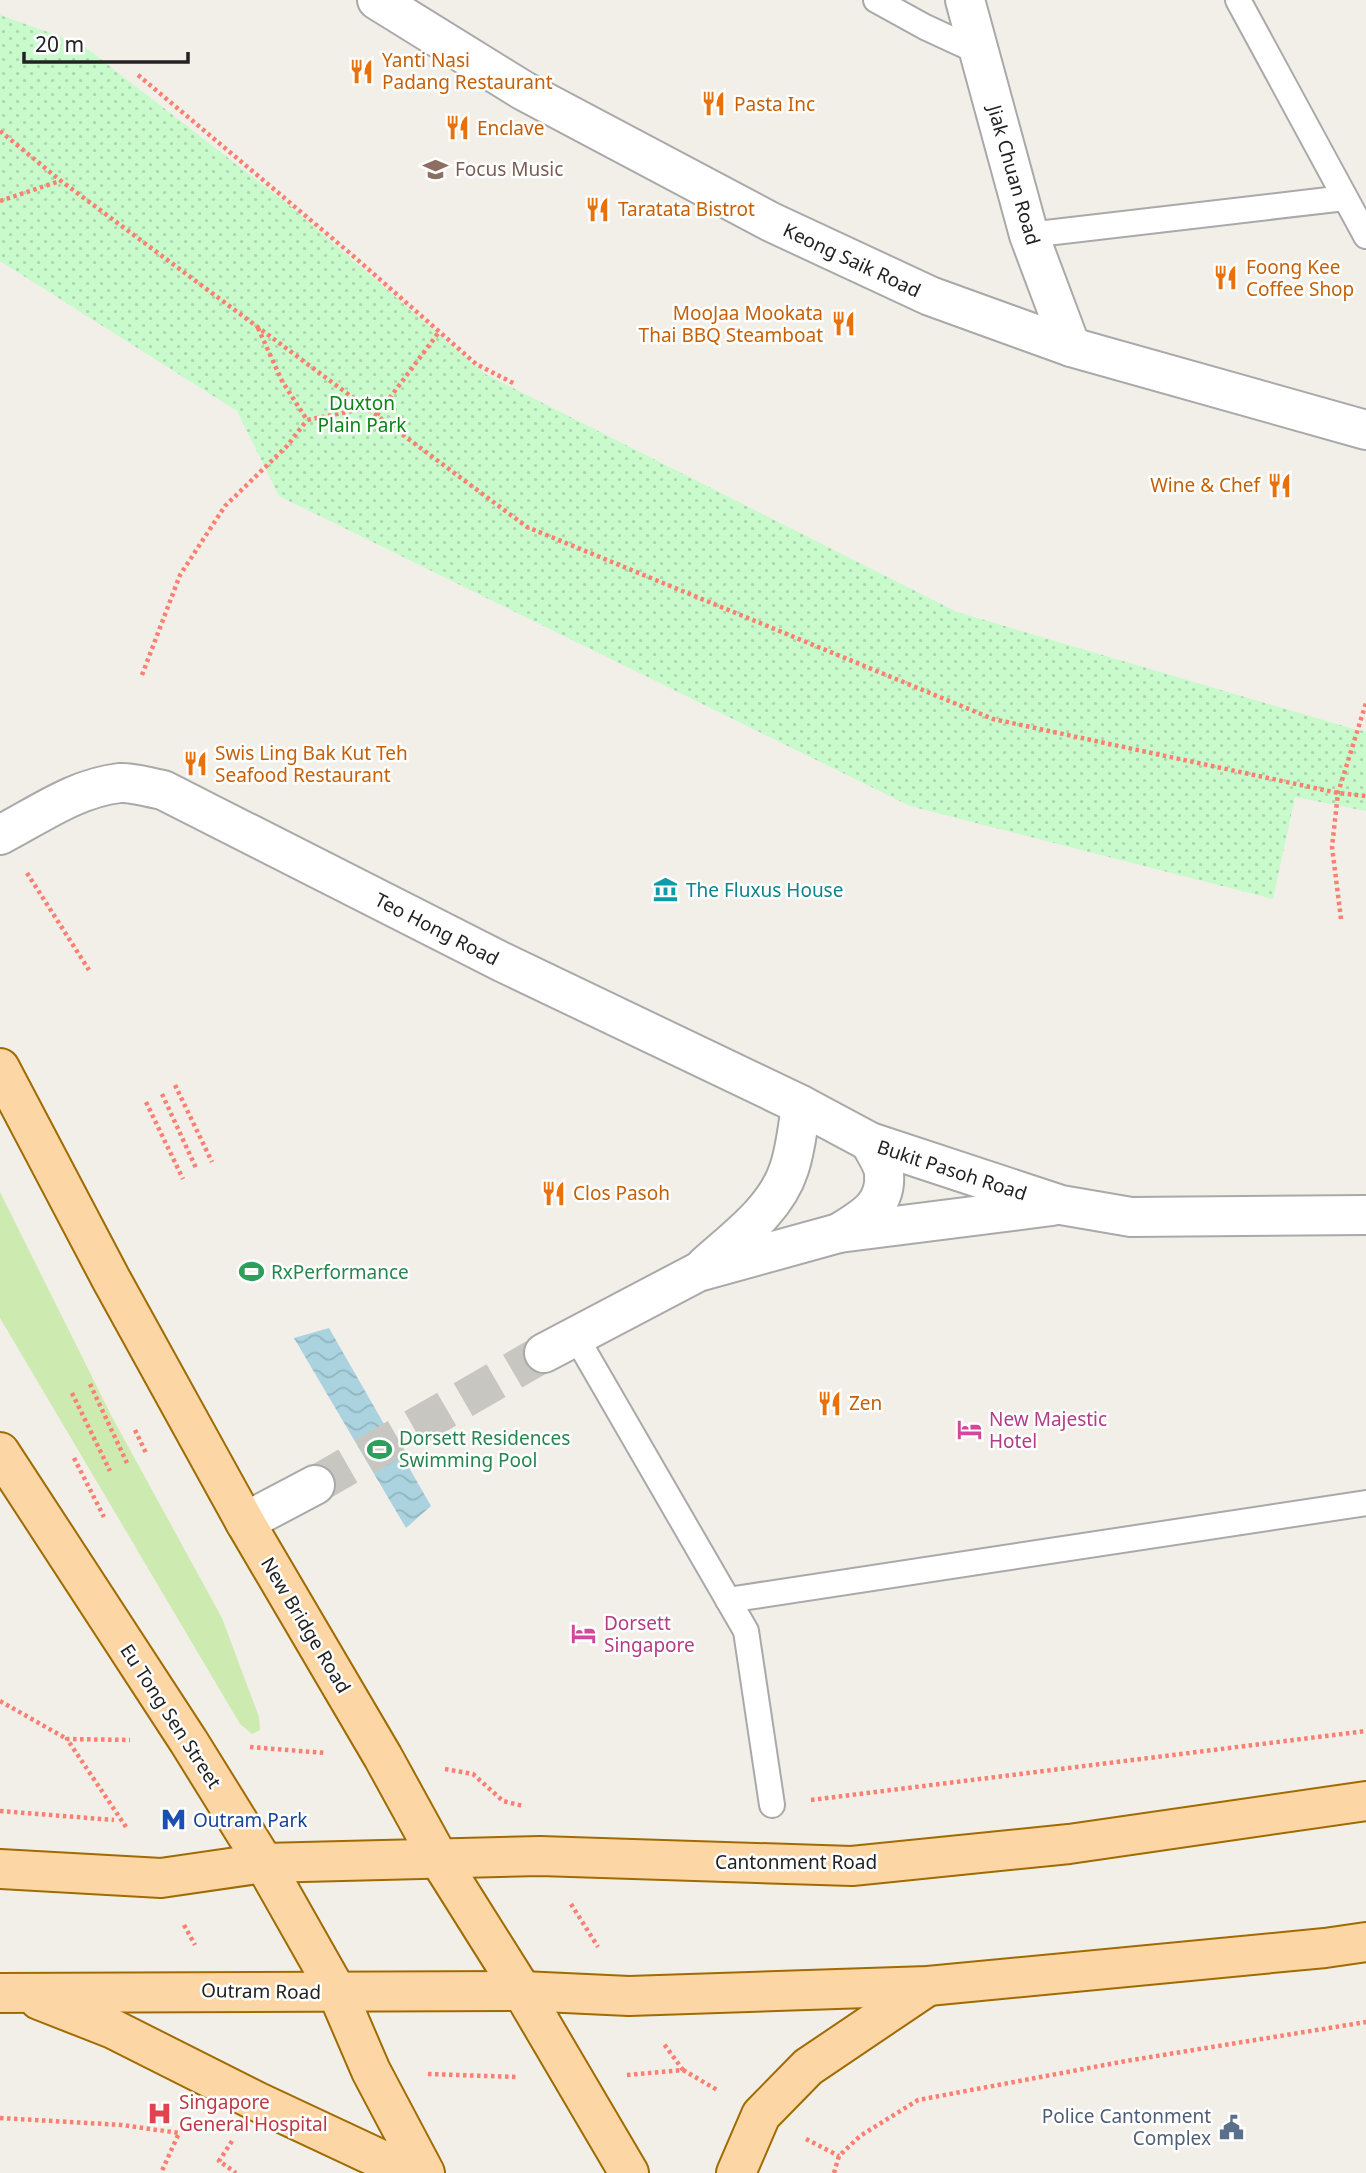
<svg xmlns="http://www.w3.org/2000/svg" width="1366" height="2173" viewBox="0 0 1366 2173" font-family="'Noto Sans',sans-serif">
<defs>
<pattern id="park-dots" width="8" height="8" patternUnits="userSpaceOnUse" patternTransform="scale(1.75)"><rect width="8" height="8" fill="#c8facc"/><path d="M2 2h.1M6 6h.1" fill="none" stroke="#acd6af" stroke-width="1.8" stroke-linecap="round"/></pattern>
<pattern id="water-waves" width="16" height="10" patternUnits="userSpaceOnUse" patternTransform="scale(1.75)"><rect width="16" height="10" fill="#aad3df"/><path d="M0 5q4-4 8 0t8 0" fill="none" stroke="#92b5bf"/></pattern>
</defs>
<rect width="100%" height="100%" fill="#f2efe9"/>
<path fill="#cdebb0" d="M0 1192 111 1415 222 1618 259 1717 260 1730 252 1734 240 1724 0 1318Z"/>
<path fill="url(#park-dots)" d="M0 15 81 44 289 205 485 374 957 612 1357 730 1366 731V811L1295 797 1273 899 910 806 279 496 237 411 0 261Z"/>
<path fill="url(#water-waves)" d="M329 1328 431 1506 406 1528 294 1338Z"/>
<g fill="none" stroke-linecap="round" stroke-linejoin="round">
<path stroke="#c8c6c1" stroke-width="38" stroke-dasharray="38 19" stroke-linecap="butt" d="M315 1485 544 1353"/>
<defs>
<g id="service">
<path d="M876 0 925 27 979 52"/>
<path d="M1238 0 1366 236"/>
<path d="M1029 235 1345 198"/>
<path d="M576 1337 746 1631 772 1805"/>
<path d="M728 1600 1366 1503"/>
</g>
<g id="minor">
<path d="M377 0 524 91 771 222 930 296 1071 347 1366 430"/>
<path d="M965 0 1029 235 1071 347"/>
<path d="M0 835C39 815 75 788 120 783 133 782 150 788 163 790L502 962 801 1105 870 1142 1061 1205 1131 1217 1366 1215"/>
<path d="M839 1233C863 1218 887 1206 884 1173 883 1163 874 1151 870 1142"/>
<path d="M705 1266C735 1239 776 1210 789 1169 796 1148 798 1126 801 1105"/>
<path d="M544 1353 698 1272 839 1233 1052 1206"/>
<path d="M245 1522 315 1485"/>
</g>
<g id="primary">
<path d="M0 1068 111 1279 245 1522 383 1757 439 1859 522 1991 629 2173"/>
<path d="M0 1452 189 1742 264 1863 337 1992 371 2071 425 2173"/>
<path d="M0 1869 161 1878 264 1863 540 1856 852 1866 1069 1844 1366 1801"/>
<path d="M0 1993 522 1991 629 1996 928 1986 1325 1948 1366 1942"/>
<path d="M39 2000 113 2029 258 2102 382 2160 395 2173"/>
<path d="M736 2173 761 2115 808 2067 928 1986"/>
</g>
</defs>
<use href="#service" stroke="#a9a9a9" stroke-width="28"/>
<use href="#minor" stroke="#a9a9a9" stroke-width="42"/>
<use href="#primary" stroke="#a06b00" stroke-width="42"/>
<g stroke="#fa8072" stroke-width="4.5" stroke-dasharray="3.5 3.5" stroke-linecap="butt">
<path d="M138 75 351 254 476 364 515 384"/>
<path d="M0 131 61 181 527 527 993 719 1338 793 1366 796"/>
<path d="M0 201 60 181"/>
<path d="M258 328 282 381 307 420 367 408"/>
<path d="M377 415 439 332"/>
<path d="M142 675 180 575 225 506 287 446 307 420"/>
<path d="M27 873 89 970"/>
<path d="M1341 919 1332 847 1338 793 1366 703"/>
<path d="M175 1085 212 1162"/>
<path d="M162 1094 196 1168"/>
<path d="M146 1102 183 1179"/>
<path d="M90 1384 127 1463"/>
<path d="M72 1393 110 1471"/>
<path d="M135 1430 146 1453"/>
<path d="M74 1458 104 1517"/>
<path d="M0 1701 67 1739"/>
<path d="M250 1747 325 1753"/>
<path d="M445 1769 473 1774 503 1801 523 1806"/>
<path d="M811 1800 1366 1731"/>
<path d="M0 1811 114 1820"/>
<path d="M126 1827 67 1739 130 1740"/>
<path d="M571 1904 598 1947"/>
<path d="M184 1925 195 1945"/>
<path d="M683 2070 719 2091"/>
<path d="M428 2074 517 2077"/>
<path d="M627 2075 683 2070 664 2044"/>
<path d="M0 2118 122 2125 179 2133 161 2173"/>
<path d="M806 2139 839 2156"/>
<path d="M232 2141 219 2161 236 2173"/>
<path d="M834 2173 839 2156 860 2136 918 2100 1126 2061 1366 2022"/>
</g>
<use href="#service" stroke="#fff" stroke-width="24"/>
<use href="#minor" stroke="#fff" stroke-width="38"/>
<use href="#primary" stroke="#fcd6a4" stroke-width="38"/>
</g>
<defs>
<symbol id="restaurant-bare" viewBox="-9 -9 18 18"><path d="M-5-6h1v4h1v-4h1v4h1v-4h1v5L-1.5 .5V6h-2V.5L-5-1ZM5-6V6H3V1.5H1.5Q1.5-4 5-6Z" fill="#e8710a" stroke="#fff" stroke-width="2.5" paint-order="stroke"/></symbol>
<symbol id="school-bare" viewBox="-9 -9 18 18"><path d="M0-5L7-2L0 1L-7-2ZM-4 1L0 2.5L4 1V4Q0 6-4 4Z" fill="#8d6e63" stroke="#fff" stroke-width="2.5" paint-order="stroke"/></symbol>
<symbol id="museum-bare" viewBox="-9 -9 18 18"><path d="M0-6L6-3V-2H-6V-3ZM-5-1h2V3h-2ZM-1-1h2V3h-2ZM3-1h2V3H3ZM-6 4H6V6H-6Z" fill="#0f9aa8" stroke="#fff" stroke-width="2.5" paint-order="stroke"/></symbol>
<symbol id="stadium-bare" viewBox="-9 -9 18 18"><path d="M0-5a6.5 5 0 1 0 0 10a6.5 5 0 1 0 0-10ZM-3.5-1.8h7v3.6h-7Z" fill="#2e9e5b" stroke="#fff" stroke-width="2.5" paint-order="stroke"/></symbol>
<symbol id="hotel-bare" viewBox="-9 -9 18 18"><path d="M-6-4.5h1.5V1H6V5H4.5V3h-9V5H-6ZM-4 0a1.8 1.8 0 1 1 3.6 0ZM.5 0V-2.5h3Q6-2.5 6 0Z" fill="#d1479c" stroke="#fff" stroke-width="2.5" paint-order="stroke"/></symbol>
<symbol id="metro-bare" viewBox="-9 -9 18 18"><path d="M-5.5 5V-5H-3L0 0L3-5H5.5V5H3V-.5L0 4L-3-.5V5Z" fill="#1a4fb4" stroke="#fff" stroke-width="2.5" paint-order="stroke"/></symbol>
<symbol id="hospital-bare" viewBox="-9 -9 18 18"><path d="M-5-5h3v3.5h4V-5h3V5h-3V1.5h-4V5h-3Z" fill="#e0444e" stroke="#fff" stroke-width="2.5" paint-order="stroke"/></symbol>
<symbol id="civic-bare" viewBox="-9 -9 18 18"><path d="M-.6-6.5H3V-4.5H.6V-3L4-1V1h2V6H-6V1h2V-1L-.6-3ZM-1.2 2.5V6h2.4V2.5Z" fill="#5c6f8a" stroke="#fff" stroke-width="2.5" paint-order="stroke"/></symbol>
</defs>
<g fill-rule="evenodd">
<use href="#restaurant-bare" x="344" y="54" width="35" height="35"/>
<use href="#restaurant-bare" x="696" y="86" width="35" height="35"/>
<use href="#restaurant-bare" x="440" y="110" width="35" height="35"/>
<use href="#school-bare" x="418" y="152" width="35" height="35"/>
<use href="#restaurant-bare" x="580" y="192" width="35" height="35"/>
<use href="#restaurant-bare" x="1208" y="260" width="35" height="35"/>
<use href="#restaurant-bare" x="826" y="306" width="35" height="35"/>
<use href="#restaurant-bare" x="1262" y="468" width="35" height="35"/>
<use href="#restaurant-bare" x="178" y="746" width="35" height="35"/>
<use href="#museum-bare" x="648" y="872" width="35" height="35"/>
<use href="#restaurant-bare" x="536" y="1176" width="35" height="35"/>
<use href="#stadium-bare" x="234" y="1254" width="35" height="35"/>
<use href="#restaurant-bare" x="812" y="1386" width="35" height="35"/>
<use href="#hotel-bare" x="952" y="1412" width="35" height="35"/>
<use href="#stadium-bare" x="362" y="1432" width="35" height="35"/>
<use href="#hotel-bare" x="566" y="1616" width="35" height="35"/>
<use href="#metro-bare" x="156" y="1802" width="35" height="35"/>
<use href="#hospital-bare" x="142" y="2096" width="35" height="35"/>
<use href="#civic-bare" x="1214" y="2110" width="35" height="35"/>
</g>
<g text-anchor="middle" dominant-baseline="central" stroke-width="5" stroke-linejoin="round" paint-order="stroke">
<g font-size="19" fill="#c56008" stroke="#fff" text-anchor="start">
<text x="382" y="60">Yanti Nasi<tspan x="382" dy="22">Padang Restaurant</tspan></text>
<text x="734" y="104">Pasta Inc</text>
<text x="477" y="128">Enclave</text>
<text x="618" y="209">Taratata Bistrot</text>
<text x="1246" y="267">Foong Kee<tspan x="1246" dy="22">Coffee Shop</tspan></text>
<text x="823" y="313" text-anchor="end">MooJaa Mookata<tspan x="823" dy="22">Thai BBQ Steamboat</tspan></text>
<text x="1260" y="485" text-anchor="end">Wine &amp; Chef</text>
<text x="215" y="753">Swis Ling Bak Kut Teh<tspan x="215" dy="22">Seafood Restaurant</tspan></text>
<text x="573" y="1193">Clos Pasoh</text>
<text x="849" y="1403">Zen</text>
</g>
<g font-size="19" fill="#785e54" stroke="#fff" text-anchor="start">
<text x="455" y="169">Focus Music</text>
</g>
<g font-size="19" fill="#222" stroke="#fff">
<text transform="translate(1014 175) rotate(74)">Jiak Chuan Road</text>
<text transform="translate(852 260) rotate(25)">Keong Saik Road</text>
<text transform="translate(437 929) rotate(27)">Teo Hong Road</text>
<text transform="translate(952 1170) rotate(18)">Bukit Pasoh Road</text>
<text transform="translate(306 1625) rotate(59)">New Bridge Road</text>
<text transform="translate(171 1716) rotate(57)">Eu Tong Sen Street</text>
<text x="796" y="1862">Cantonment Road</text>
<text transform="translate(261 1991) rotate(1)">Outram Road</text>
</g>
<g font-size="19" fill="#0c8416" stroke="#fff">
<text x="362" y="403">Duxton<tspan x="362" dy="22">Plain Park</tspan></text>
</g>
<g font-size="19" fill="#0d838f" stroke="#fff" text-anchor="start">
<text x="686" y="890">The Fluxus House</text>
</g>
<g font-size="19" fill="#27864d" stroke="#fff" text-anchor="start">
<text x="271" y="1272">RxPerformance</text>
<text x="399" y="1438">Dorsett Residences<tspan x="399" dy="22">Swimming Pool</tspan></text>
</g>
<g font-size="19" fill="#b23c85" stroke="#fff" text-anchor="start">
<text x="989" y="1419">New Majestic<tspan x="989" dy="22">Hotel</tspan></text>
<text x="604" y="1623">Dorsett<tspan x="604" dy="22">Singapore</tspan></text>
</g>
<g font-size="19" fill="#164399" stroke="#fff" text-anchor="start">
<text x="193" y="1820">Outram Park</text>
</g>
<g font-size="19" fill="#be3a42" stroke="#fff" text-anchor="start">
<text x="179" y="2102">Singapore<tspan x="179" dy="22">General Hospital</tspan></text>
</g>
<g font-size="19" fill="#4e5e75" stroke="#fff" text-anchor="end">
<text x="1211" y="2116">Police Cantonment<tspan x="1211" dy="22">Complex</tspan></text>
</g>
</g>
<path d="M24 52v10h164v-10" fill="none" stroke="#222222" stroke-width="3.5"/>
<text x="35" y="52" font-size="21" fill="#222222" stroke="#ffffff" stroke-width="5" paint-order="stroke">20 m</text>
</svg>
